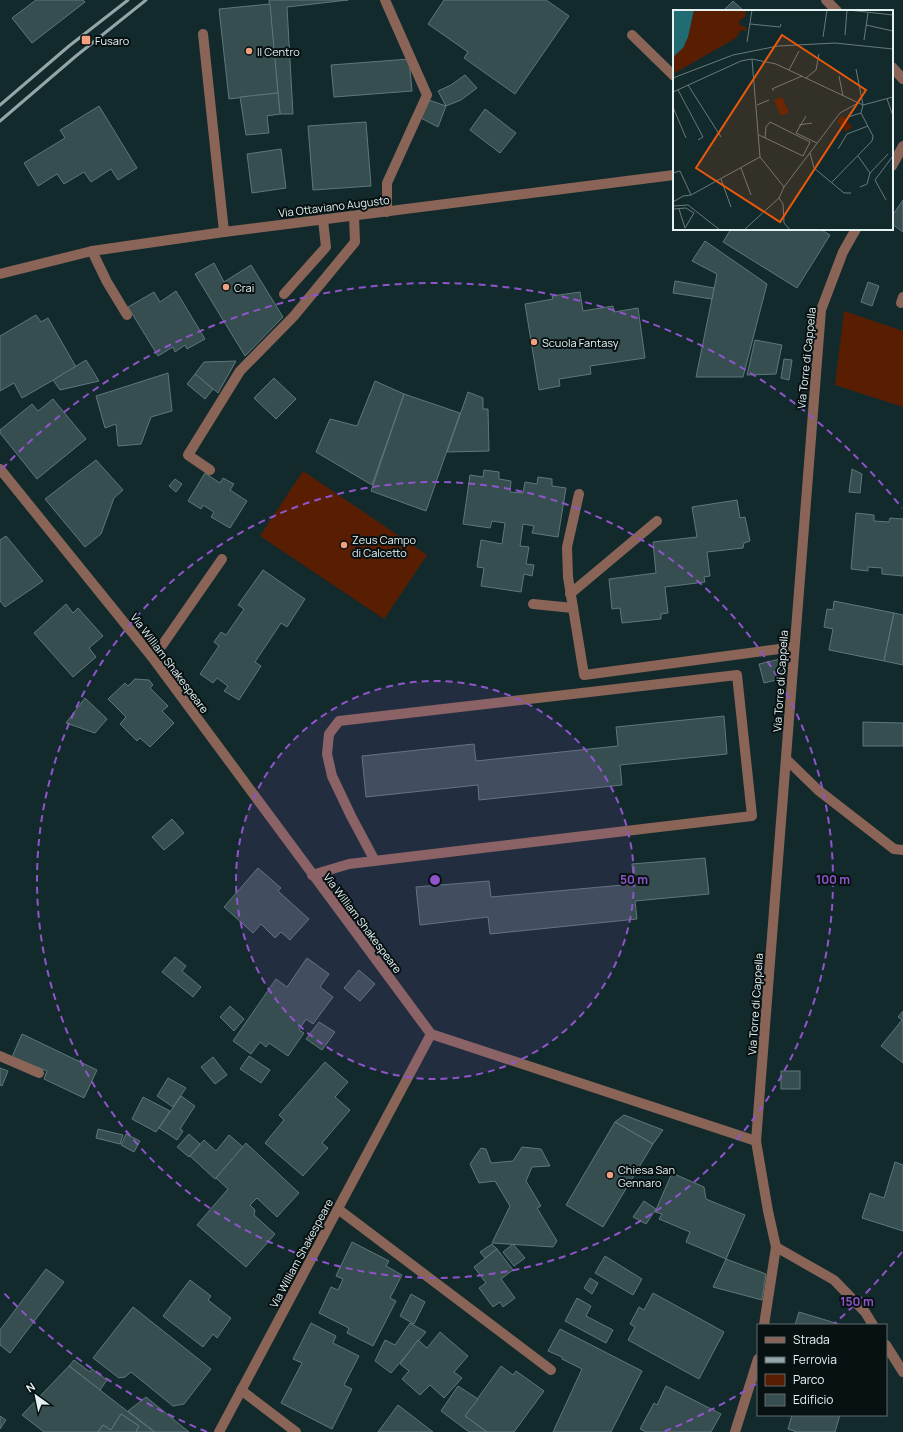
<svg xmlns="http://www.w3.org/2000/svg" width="903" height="1432" viewBox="0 0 903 1432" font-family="Manrope,sans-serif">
<rect width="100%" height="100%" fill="#132a2d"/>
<g fill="#591e02">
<path d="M844 311 903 331V407L835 385Z"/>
<path d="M303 471 427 555 384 619 260 536Z"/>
</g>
<g fill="#374e51" stroke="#5e777a">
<path d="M36 0H83L85 2 32 43 12 18Z"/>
<path d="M269 0H348L287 7 293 114H280Z"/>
<path d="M444 0H546L569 16 515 94 464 58 468 52 428 24Z"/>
<path d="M733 1 744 11H723Z"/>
<path d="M270 4 278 93 229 99 219 9Z"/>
<path d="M409 59 412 91 334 97 331 65Z"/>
<path d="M465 75 477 88 461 100 446 106 438 91 451 85Z"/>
<path d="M278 93 280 114 267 116 269 133 246 135 240 97Z"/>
<path d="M429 100 446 106 438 127 419 117Z"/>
<path d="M99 106 137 168 118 180 111 169 91 182 84 172 64 184 57 174 38 186 24 163 65 138 60 130Z"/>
<path d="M485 109 516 133 500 153 470 130Z"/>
<path d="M366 122 371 186 313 190 308 126Z"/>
<path d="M281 149 286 188 252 193 247 154Z"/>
<path d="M903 200V232L892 224V216Z"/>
<path d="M731 229H820L830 235 797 288 723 242Z"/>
<path d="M705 241 767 284 743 377H696L717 274 692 261Z"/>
<path d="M214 263 224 282 251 265 283 317 245 356 195 274Z"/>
<path d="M675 281 714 288 712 299 673 293Z"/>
<path d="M868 282 879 286 872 306 861 302Z"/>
<path d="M176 291 205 339 187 349 185 345 175 352 173 347 158 356 128 307 154 292 160 302Z"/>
<path d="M580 292 583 311 613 306 614 312 638 308 645 358 590 366 591 374 559 379 560 386 539 390 525 304 553 299 552 296Z"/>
<path d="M36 315 41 322 48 318 76 367 22 398 14 383 0 391V336Z"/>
<path d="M755 340 782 345 776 374 747 375Z"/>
<path d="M784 359 792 360 789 380 781 378Z"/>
<path d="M86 360 99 381 60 390 53 380Z"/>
<path d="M236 361 218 393 195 374 204 362Z"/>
<path d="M168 373 172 411 151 417 141 444 118 446 116 424 105 428 96 396Z"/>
<path d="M195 374 213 389 205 399 187 384Z"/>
<path d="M274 378 296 399 276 419 254 398Z"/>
<path d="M375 381 404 394 372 485 316 452 330 419 357 426Z"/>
<path d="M468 392 483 398V409H488L489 451 447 452Z"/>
<path d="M404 394 460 413 426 511 371 491Z"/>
<path d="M53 399 86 439 37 479 0 433V430L32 404 38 411Z"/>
<path d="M96 460 123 490 114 498 101 534 85 547 45 499Z"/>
<path d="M852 469 862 474 860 493 849 492Z"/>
<path d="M484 470 499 472V479L511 481 510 492 523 493 525 482 537 484 538 477 552 479V486L566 488 558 537 532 533 534 526 523 524 520 546 529 547 526 564 534 565 532 576 524 574 521 592 481 586 484 568 477 567 481 540 502 544 505 523 492 521 490 528 463 524 470 475 483 477Z"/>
<path d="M205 473 220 483 223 478 234 484 230 490 247 501 230 528 211 517 214 512 203 505 201 509 188 501Z"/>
<path d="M175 479 182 484 176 492 169 486Z"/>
<path d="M737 500 740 518 745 517 750 541 744 543 743 548 707 552 710 576 704 577 705 582 665 587 668 613 661 614V619L622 623 620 608 612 609 609 579 656 573 653 542 697 537 692 507Z"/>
<path d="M856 513 874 515V521L889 522 890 518 903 519V576L882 574V568L868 567V571L851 569Z"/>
<path d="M6 536 43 581 5 607 0 601V540Z"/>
<path d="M263 570 305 599 287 627 281 623 255 662 261 666 239 700 224 691 228 686 217 678 213 683 200 674 219 646 214 642 221 632 226 635 244 609 238 605Z"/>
<path d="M834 601 894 613 884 661 829 650 833 629 824 627 827 609 833 610Z"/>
<path d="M66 604 73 613 78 608 103 636 89 648 96 657 73 677 34 633Z"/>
<path d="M894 613 903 615V665L884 661Z"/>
<path d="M780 659 785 678 764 683 759 664Z"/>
<path d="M135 679 149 680 153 685 150 688 168 706 162 711 174 723 150 747 140 738 137 741 120 724 126 717 108 699 125 683 128 686Z"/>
<path d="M85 698 107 719 95 733 66 723Z"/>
<path d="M724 716 727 754 620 765 622 785 479 800 478 785 366 797 362 756 474 744 476 761 618 746 616 727Z"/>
<path d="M863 722 903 723V746H863Z"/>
<path d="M172 819 184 833 164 850 152 837Z"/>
<path d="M705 858 709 894 635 901 637 919 490 934 488 917 420 925 416 887 489 881 491 897 634 884 632 864Z"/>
<path d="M258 868 281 888 278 891 309 919 290 940 281 932 275 938 261 924 253 933 224 907Z"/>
<path d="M175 957 186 966 182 971 201 987 193 997 162 972Z"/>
<path d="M307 958 329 974 320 987 333 997 313 1024 306 1019 299 1030 304 1033 288 1056 269 1043 266 1047 260 1042 251 1054 233 1041 276 979 287 987Z"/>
<path d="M359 970 375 984 360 1001 344 988Z"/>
<path d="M230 1006 244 1019 234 1031 220 1017Z"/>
<path d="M903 1011V1063L881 1046 902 1020 898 1017Z"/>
<path d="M319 1022 335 1032 322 1050 306 1039Z"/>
<path d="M22 1034 97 1070 84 1098 44 1079 47 1071 12 1057Z"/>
<path d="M249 1056 270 1070 261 1083 240 1069Z"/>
<path d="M213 1057 227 1075 215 1084 201 1067Z"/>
<path d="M325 1062 348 1082 335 1097 350 1110 322 1143 328 1148 303 1176 265 1143 284 1120 279 1115Z"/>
<path d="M0 1068 8 1071 2 1086 0 1085Z"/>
<rect x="781" y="1071" width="19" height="18"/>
<path d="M168 1078 186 1088 173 1107 157 1096Z"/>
<path d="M181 1096 195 1106 180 1129 183 1131 177 1140 159 1128Z"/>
<path d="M143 1097 170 1111 156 1132 132 1119Z"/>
<path d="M624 1115 663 1130 653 1144 615 1122Z"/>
<path d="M615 1122 653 1144 603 1227 566 1205Z"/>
<path d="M98 1129 123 1135 120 1144 96 1138Z"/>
<path d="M126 1134 140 1141 134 1152 121 1145Z"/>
<path d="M189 1134 200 1144 189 1157 177 1147Z"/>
<path d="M229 1135 243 1147 215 1179 190 1156 204 1140 216 1151Z"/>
<path d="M246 1143 299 1193 277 1217 257 1198 250 1205 255 1210 254 1215 275 1234 246 1267 197 1225 228 1189 216 1178Z"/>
<path d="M522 1147 541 1149 550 1166 532 1167 526 1181 541 1206 537 1208 557 1241 553 1247 492 1243 510 1206 495 1181 479 1183 470 1164 481 1148 486 1149 491 1163 513 1161Z"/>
<path d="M895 1162 903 1165V1231L862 1218 870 1193 884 1198Z"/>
<path d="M672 1173 704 1187 706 1199 745 1215 726 1259 686 1242 690 1232 659 1219 662 1214 655 1212Z"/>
<path d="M644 1201 656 1209 646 1224 633 1217Z"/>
<path d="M352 1242 389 1261 386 1266 402 1275 390 1298 396 1301 373 1346 347 1333 349 1328 319 1313 331 1287 338 1290 343 1279 336 1276Z"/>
<path d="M492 1244 497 1249 485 1258 480 1252Z"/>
<path d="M513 1244 525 1258 514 1266 503 1252Z"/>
<path d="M497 1249 513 1270 501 1279 515 1298 503 1307 500 1302 493 1307 479 1288 486 1283 474 1267Z"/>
<path d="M605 1256 642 1279 633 1295 595 1273Z"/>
<path d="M726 1259 766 1274 762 1300 713 1287Z"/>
<path d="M46 1269 64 1282 10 1353 0 1345V1330Z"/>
<path d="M590 1278 598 1283 592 1294 584 1288Z"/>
<path d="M190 1280 211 1296 208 1300 231 1318 217 1338 213 1334 203 1347 163 1316Z"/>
<path d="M653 1293 724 1332 699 1379 628 1340 635 1327 630 1324 639 1307 644 1310Z"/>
<path d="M411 1294 425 1302 414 1324 400 1316Z"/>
<path d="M577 1298 591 1306 586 1316 613 1330 606 1343 565 1321Z"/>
<path d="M133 1307 211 1369 184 1404 173 1406 131 1372 125 1377 119 1378 93 1358Z"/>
<path d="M799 1312 842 1325H795Z"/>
<path d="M311 1323 336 1336 333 1343 359 1356 344 1385 352 1389 332 1429 281 1403 302 1363 293 1359Z"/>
<path d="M410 1323 426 1332 391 1373 375 1361 385 1340 395 1345Z"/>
<path d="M560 1329 642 1371 611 1432H553L582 1369 562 1359V1357L548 1351Z"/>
<path d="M440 1332 468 1356 454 1372 462 1378 444 1398 430 1385 420 1395 402 1379 409 1371 400 1364 418 1340 427 1348Z"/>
<path d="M74 1360 90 1372 92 1369 107 1380 100 1390 69 1366Z"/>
<path d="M69 1366 100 1390 154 1432H137L136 1431 139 1426 121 1414 111 1430 103 1425 98 1432H44L22 1415Z"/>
<path d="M501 1366 513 1375 516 1371 544 1391 514 1432H487L465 1416Z"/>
<path d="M458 1386 478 1399 465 1416 487 1432H469L441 1411Z"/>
<path d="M666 1386 721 1414 711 1432H646L640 1429 654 1403 657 1405Z"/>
<path d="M146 1397 189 1432H155L128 1411Z"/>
<path d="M398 1405 433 1432H378Z"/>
<path d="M121 1414 139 1426 136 1431 137 1432H98L103 1425 111 1430Z"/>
<path d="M792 1415H840L835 1432H797L788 1429Z"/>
<path d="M0 1416 6 1420 0 1429Z"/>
</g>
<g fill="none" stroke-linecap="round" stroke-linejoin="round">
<g stroke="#8a6557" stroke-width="10">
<path d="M385 0 427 95 387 183V212"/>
<path d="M826 0 837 11"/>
<path d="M203 34 224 232"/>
<path d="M632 35 674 76"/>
<path d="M892 67 903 79"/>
<path d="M892 166 903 146"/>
<path d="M92 251 107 282 127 315"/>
<path d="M0 274 92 251 224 232 674 175"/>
<path d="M284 294 326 247 323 220"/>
<path d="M901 303 903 297"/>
<path d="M0 469 152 657 431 1034"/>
<path d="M210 470 188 455 240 371 294 316 355 242 354 216"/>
<path d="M579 494 567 547 568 577 584 675 794 647"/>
<path d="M570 594 657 521"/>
<path d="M533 604 573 608"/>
<path d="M152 657 163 644 222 559"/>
<path d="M786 759 818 790 894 849 903 850"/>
<path d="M312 875 349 864 752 816 737 675 339 721 329 734 327 754 332 776 351 816 375 861"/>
<path d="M431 1034 756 1141"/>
<path d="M0 1056 39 1073"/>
<path d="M338 1209 551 1370"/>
<path d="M776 1247 834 1280 865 1312 873 1325"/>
<path d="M764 1325 776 1247 768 1211 756 1141 821 310 843 252 856 229"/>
<path d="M886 1345 903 1372"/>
<path d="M241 1390 296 1432"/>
<path d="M219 1432 431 1034"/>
<path d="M735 1432 758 1359"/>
</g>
<g stroke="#95a6a8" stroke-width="3">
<path d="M0 105 69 46 128 0"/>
<path d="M0 121 76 56 146 0"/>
</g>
</g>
<circle cx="435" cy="880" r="199" fill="#9054ca" fill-opacity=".12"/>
<g fill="none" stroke="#9054ca" stroke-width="2" stroke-dasharray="7 5">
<circle cx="435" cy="880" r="199"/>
<circle cx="435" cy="880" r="398"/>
<path d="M902 1252A597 597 0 0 1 834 1324M756 1384A597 597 0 0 1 663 1432M207 1432A597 597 0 0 1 2 1291M2 469A597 597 0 0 1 902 508"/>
</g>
<g fill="#f2a080" stroke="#071112" stroke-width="1.5">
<rect x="81" y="35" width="10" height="10" rx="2"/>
<circle cx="249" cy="51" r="4"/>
<circle cx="226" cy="287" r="4"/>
<circle cx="534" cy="342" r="4"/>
<circle cx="344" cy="545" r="4"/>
<circle cx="610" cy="1175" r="4"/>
</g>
<g text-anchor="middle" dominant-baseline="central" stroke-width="4" stroke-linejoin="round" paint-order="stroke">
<g font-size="11" fill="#e5f2f4" stroke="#071112" text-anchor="start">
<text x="95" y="40">Fusaro</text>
<text x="257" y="51">Il Centro</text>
<text x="234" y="287">Crai</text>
<text x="542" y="342">Scuola Fantasy</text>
<text x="352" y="539">Zeus Campo<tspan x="352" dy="13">di Calcetto</tspan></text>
<text x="618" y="1169">Chiesa San<tspan x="618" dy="13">Gennaro</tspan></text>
</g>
<g font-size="11" fill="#e5f2f4" stroke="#071112">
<text transform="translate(334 206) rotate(-7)">Via Ottaviano Augusto</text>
<text transform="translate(806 358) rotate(-84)">Via Torre di Cappella</text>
<text transform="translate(170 663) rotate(53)">Via William Shakespeare</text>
<text transform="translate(780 681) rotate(-86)">Via Torre di Cappella</text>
<text transform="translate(363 923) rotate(53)">Via William Shakespeare</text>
<text transform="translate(755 1004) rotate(-86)">Via Torre di Cappella</text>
<text transform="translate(301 1253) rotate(-62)">Via William Shakespeare</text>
</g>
</g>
<g transform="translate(673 10)">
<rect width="220" height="220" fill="#132a2d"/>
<path d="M21 0H73L72 7 66 11 67 15 74 18 73 21 68 20 63 28 0 64V47L15 27ZM109 87 116 102 108 106 101 90ZM169 105 179 117 173 122 164 111Z" fill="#591e02"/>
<path d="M0 0H21L15 27 10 38 0 47Z" fill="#216b72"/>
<path fill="none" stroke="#677a7d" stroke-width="1" d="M175 0 220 5M77 14 107 17 108 14M193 15 220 21M172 25 174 0M150 27 154 0M191 30 195 3M74 32 79 0M79 49 87 147M116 60 126 41M166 66 170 86M0 68 60 45 105 36 162 33 220 39M133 68 143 60 146 44M15 75 48 127M5 80 30 127 25 130M101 81 99 79 129 66M0 82 68 51 79 49 103 54 190 95 220 87M214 89 220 106M84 95 96 90M0 97 13 128M133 106 123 123 144 133M175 107 188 103M126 115 139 113M86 125 130 146 137 132 97 112 93 117 92 128M165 139 174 124 195 116M137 143 141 158 171 183H178M185 146 197 163 194 174 187 177M87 147 111 177M68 158 78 185M0 163 7 161 18 185M197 163 215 144M48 169 58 197M159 172 199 131 200 126 188 103 190 95 183 59M106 188 110 194 111 213 117 220M213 190 202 170 220 146M0 192 10 186 18 185 87 147M0 196 15 195 47 220M0 199 13 198 21 203 12 218 6 199M71 220 106 188 111 177 167 103 185 93"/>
<path fill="#e8590c" fill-opacity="0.15" stroke="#e8590c" stroke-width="2" d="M109 25 193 80 107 212 23 158Z"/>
<rect width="220" height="220" fill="none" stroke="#e5f2f4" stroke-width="2"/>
</g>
<circle cx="435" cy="880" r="6" fill="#9054ca" stroke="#071112" stroke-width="2"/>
<g font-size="12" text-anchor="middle" font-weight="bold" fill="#9054ca" stroke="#071112" stroke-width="4" stroke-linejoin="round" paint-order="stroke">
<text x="634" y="884">50 m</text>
<text x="833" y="884">100 m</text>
<text x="857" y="1306">150 m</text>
</g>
<rect x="757" y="1324" width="130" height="92" fill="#071112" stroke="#606b6c"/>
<rect x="765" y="1337" width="20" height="6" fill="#8a6557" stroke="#606b6c"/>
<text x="793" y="1344" font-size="12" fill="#e5f2f4">Strada</text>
<rect x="765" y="1357" width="20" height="6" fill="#95a6a8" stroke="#606b6c"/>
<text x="793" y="1364" font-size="12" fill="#e5f2f4">Ferrovia</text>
<rect x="765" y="1374" width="20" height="12" fill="#591e02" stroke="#606b6c"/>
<text x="793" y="1384" font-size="12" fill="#e5f2f4">Parco</text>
<rect x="765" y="1394" width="20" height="12" fill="#374e51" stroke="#606b6c"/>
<text x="793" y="1404" font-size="12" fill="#e5f2f4">Edificio</text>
<g transform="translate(36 1396) rotate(327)" stroke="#071112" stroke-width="3" paint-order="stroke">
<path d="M0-3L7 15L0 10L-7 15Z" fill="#e5f2f4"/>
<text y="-6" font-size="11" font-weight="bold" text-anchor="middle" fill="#e5f2f4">N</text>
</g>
</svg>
